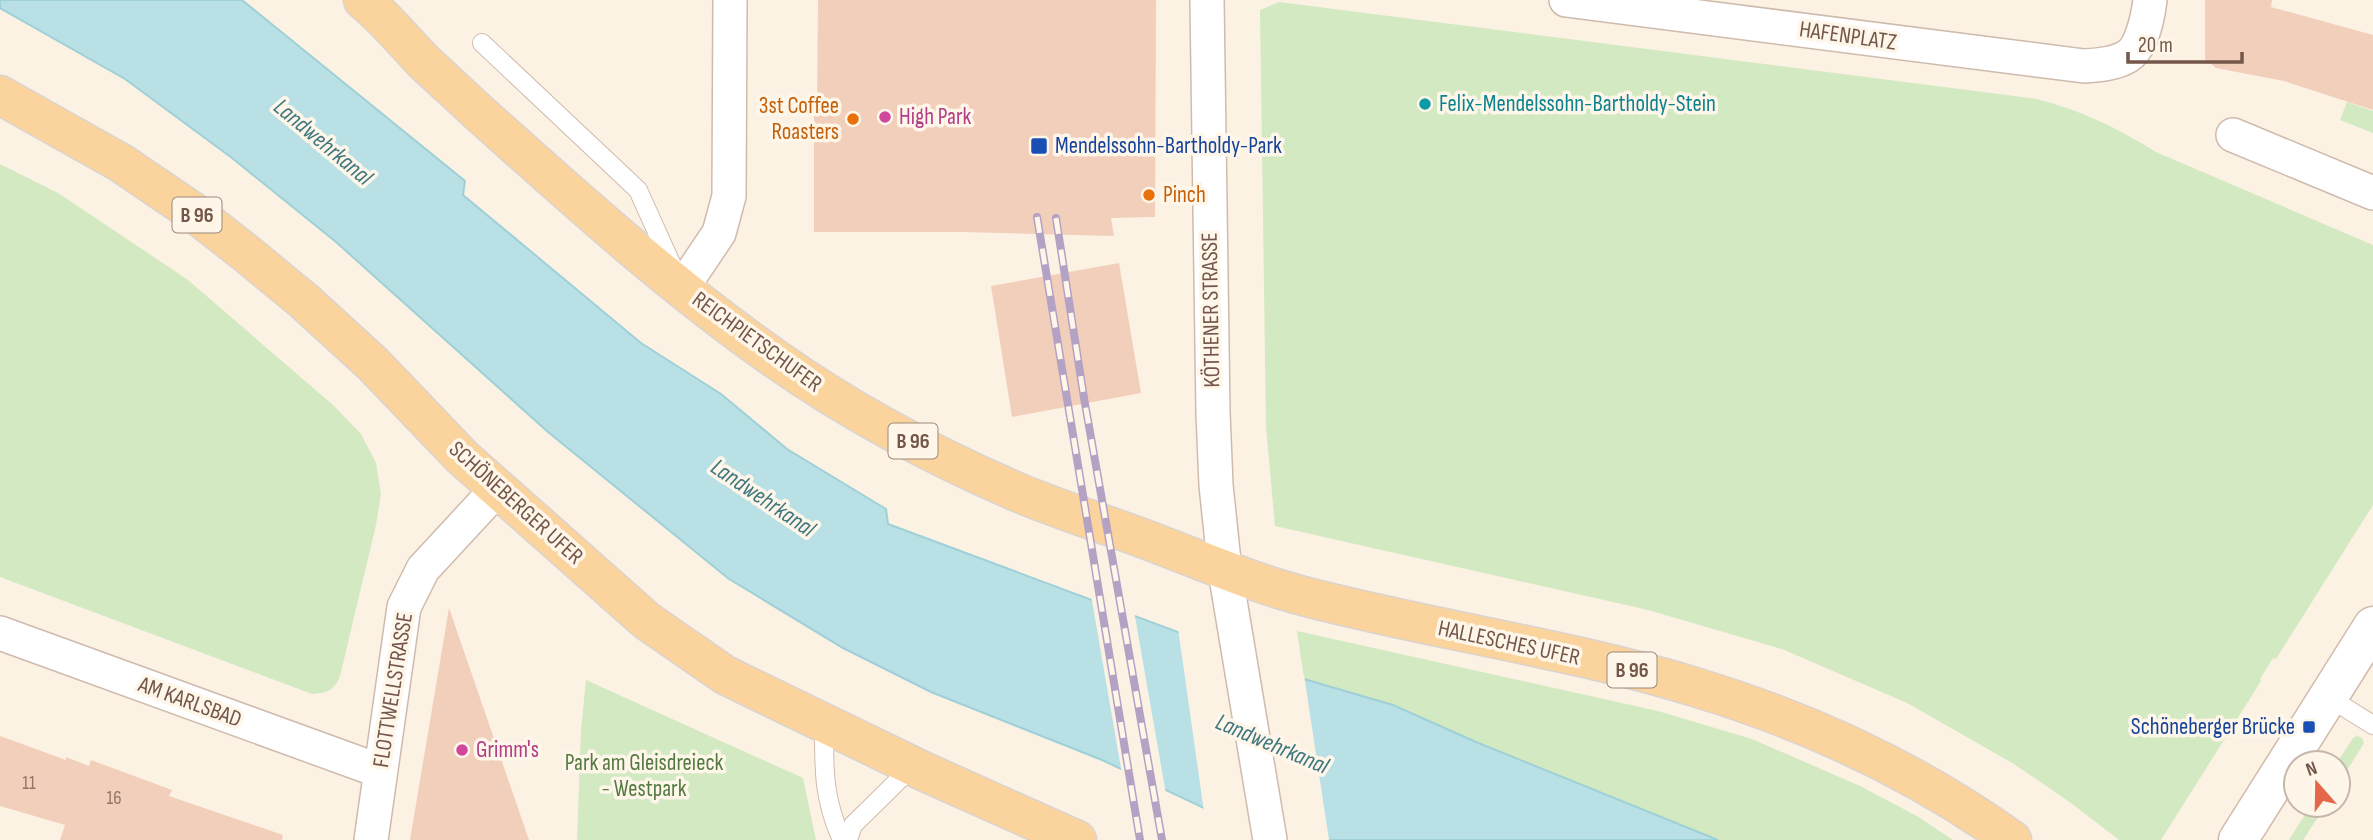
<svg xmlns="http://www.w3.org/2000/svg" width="2373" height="840" viewBox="0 0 2373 840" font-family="'Sofia Sans Condensed',sans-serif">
<rect width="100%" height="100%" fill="#fcf2e4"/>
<g fill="#d3e9c2">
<path d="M1279 2 2037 99C2080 110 2118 128 2156 152L2373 245V505L2276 659 2273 658 2260 679 2261 681 2161 840H2119L2071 803 2014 764 1907 703 1782 649 1648 610 1275 526 1266 427 1260 10Z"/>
<path d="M2347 102 2373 111V133L2340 120Z"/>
<path d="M0 164 58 193 188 280 333 405 361 434 376 463 381 494 376 525 340 676C334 691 327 693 312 694L0 577Z"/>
<path d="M1297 631 1658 711 1752 739 1860 786 1917 816 1953 840H1718L1476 742 1393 705 1304 679Z"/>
<path d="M586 680 803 778 816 840H577L581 730Z"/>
<path d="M2357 736 2362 738 2364 743 2338 785 2337 763 2353 738Z"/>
<path d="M2311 805H2326L2303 840H2289Z"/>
</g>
<path fill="#b8e0e5" stroke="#9fd0d7" stroke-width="2" d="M0 0H242L465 181 463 195 641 343 721 394 787 449 886 509 888 524 1304 679 1393 705 1476 742 1718 840H1272L1102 760 931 692 843 648 729 579 548 432 336 242 232 158 125 79 0 8Z"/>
<g fill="#fcf2e4">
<path d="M1091 595 1134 611 1166 794 1122 774Z"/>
<path d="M1178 628 1304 675 1329 840H1264L1204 812Z"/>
</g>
<g fill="#f1cfbb">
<path d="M818 0H1156L1155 217 1111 218 1114 236 964 232H814V112L817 106Z"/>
<path d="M2205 0H2272L2271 7 2373 35V110L2284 81 2216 68 2205 59Z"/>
<path d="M1119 263 1141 393 1012 417 991 286Z"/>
<path d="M449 608 529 840H410Z"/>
<path d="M0 736 66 760V757L89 766 91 760 172 790 169 796 283 835 282 840H60L65 825 0 806Z"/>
</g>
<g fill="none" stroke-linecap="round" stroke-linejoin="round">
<defs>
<g id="lane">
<path d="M482 43 638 190 675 272"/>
<path d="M2328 697 2373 725"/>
<path d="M824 724C824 769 823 798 842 840"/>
<path d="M848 840 853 825 913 766"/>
</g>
<g id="street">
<path d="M1207 0 1213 413 1216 485 1225 571 1270 840"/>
<path d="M1566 0 2084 66C2099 65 2115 64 2128 56 2142 47 2148 16 2150 0"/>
<path d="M2233 135 2373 193"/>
<path d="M682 288 719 233 729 196 730 0"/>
<path d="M0 633 380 771"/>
<path d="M371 840 404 607 423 569 498 488"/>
</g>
<path id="secondary" d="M2238 840 2373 626"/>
<g id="primary">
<path d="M363 0C385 18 403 40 423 61 441 78 460 95 478 112 574 198 671 286 777 360 851 412 934 456 1017 492 1067 513 1118 528 1168 548 1215 566 1262 586 1311 598 1439 631 1572 649 1698 688 1810 722 1917 772 2012 840"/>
<path d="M0 95 121 163 196 214 247 254 304 301 373 364 462 457 647 621 725 675 925 772 1077 840"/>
</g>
</defs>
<use href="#lane" stroke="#cfbbad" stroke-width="20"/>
<use href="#street" stroke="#cfbbad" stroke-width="36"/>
<use href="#secondary" stroke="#d2bbaa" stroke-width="41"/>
<use href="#primary" stroke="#dbd3d0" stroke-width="41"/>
<use href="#lane" stroke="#fff" stroke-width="18"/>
<use href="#street" stroke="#fff" stroke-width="33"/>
<use href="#secondary" stroke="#fff" stroke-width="38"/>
<use href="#primary" stroke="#fad49c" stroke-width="38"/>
<defs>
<g id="rail">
<path d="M1037 217 1140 840"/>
<path d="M1056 218 1084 398 1162 840"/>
</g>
</defs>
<use href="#rail" stroke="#b4a2c5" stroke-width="8"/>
<use href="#rail" stroke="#fff6ea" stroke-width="5" stroke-dasharray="16" stroke-linecap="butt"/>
</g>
<circle fill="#0f9aa8" stroke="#fff6ea" stroke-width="2.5" cx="1425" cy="104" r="7"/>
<g fill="#d1479c" stroke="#fff6ea" stroke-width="2.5">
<circle cx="885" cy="117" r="7"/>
<circle cx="462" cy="750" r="7"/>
</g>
<g fill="#e8710a" stroke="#fff6ea" stroke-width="2.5">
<circle cx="853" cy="119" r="7"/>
<circle cx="1149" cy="195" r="7"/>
</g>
<g fill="#1a4fb4" stroke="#fff6ea" stroke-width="2.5">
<rect x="1030" y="137" width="18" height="18" rx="3.5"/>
<rect x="2302" y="720" width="14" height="14" rx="3.5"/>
</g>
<g text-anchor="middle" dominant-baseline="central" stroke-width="7" stroke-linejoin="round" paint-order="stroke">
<g font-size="19" fill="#937566">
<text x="29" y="783">11</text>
<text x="114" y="798">16</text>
</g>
<g fill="#fff6ea" stroke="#9e877a" stroke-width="2">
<rect x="172.5" y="197.5" width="49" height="35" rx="5"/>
<rect x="888.5" y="423.5" width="49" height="35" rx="5"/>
<rect x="1607.5" y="652.5" width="49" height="35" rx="5"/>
</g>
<g font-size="21" font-weight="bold" fill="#74574a">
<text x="197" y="215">B 96</text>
<text x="913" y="441">B 96</text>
<text x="1632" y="670">B 96</text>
</g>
<g font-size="23" fill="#74574a" stroke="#fff6ea">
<text transform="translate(1848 36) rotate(8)">HAFENPLATZ</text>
<text transform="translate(1211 310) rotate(-91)">KÖTHENER STRASSE</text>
<text transform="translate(757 342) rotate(36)">REICHPIETSCHUFER</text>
<text transform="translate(516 503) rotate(42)">SCHÖNEBERGER UFER</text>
<text transform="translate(1509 643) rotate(12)">HALLESCHES UFER</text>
<text transform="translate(393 690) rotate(-81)">FLOTTWELLSTRASSE</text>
<text transform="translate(190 702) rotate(20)">AM KARLSBAD</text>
</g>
<g font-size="23" fill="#0d838f" stroke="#fff6ea" text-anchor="start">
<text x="1439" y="104">Felix-Mendelssohn-Bartholdy-Stein</text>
</g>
<g font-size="23" fill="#c56008" stroke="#fff6ea" text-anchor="end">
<text x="839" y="106">3st Coffee<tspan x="839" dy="26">Roasters</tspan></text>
<text x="1163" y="195" text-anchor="start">Pinch</text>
</g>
<g font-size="23" fill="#b23c85" stroke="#fff6ea" text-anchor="start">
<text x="899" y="117">High Park</text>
<text x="476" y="750">Grimm's</text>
</g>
<g font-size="23" fill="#164399" stroke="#fff6ea" text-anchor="start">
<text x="1055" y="146">Mendelssohn-Bartholdy-Park</text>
<text x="2295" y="727" text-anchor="end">Schöneberger Brücke</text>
</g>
<g font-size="23" fill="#547a42" stroke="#fff6ea">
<text x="644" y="763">Park am Gleisdreieck<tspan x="644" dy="26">- Westpark</tspan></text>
</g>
<g font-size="24" font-style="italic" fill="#407880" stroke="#fff6ea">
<text transform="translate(323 142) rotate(40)">Landwehrkanal</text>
<text transform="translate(763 498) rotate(34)">Landwehrkanal</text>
<text transform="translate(1272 744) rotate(23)">Landwehrkanal</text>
</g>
</g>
<g transform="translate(2317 784) rotate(340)"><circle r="33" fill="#fff6ea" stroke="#c7b6aa" stroke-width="2"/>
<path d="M0-5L12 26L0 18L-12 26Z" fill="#e5674a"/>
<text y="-10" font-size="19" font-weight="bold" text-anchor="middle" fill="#74574a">N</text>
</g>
<path d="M2128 52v10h114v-10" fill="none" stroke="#74574a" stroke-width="3.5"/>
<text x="2138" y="52" font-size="21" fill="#74574a" stroke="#fff6ea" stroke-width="5" paint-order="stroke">20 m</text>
</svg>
